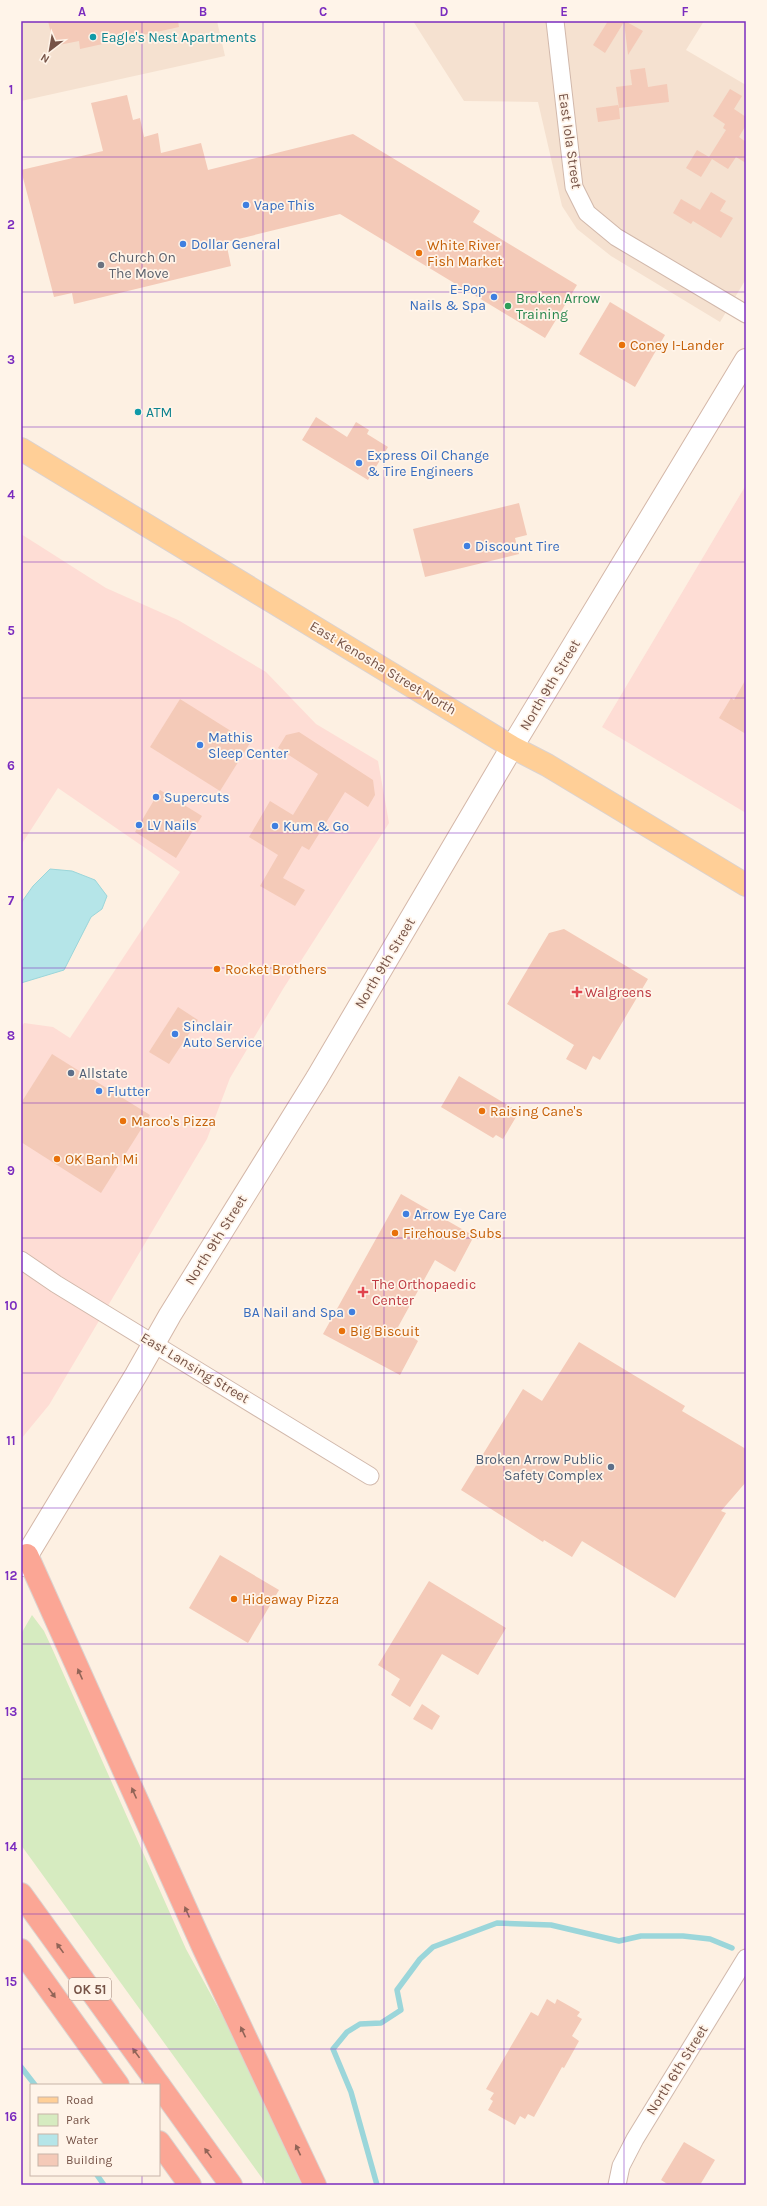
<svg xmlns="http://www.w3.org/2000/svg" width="767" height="2206" viewBox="0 0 767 2206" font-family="Karla,sans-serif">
<rect width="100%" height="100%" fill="#fdf0e2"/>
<g fill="#f5e1d0">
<path d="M21 21H217L225 56 21 101Z"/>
<path d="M413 21H704L686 50 746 85V279L720 322 611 256 577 229 562 206 538 102 464 101Z"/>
</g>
<g fill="#feddd5">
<path d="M746 485V813L602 727Z"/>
<path d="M21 534 106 588 178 620 266 672 316 724 378 761 389 823 283 989 230 1078 207 1139 49 1405 21 1439V1028L24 1023 53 1027 70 1038 180 872 58 788 21 845Z"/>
</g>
<path fill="#d6ebc0" d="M32 1615 44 1631 51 1646 186 1949 238 2044 302 2185H267L21 1845V1634Z"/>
<path fill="#b5e5e8" stroke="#9bd6da" d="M50 869 72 871 95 880 107 896 102 909 91 917 64 970 21 983V903L33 886Z"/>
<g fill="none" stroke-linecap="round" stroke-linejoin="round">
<g stroke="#9bd6da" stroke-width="5.5">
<path d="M21 2067 35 2085"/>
<path d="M97 2175 104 2185"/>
<path d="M377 2185 351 2092 333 2049 347 2032 360 2024 381 2023 401 2010 397 1990 420 1959 433 1947 497 1923 551 1925 619 1941 641 1936H683L710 1939 732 1948"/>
</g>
</g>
<g fill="#f4cab8">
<path d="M48 21H178L179 27 80 49 79 41 54 46Z"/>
<path d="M608 21H625L643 31 628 55 624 22 605 53 593 45Z"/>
<path d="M645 68 648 87 667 84 669 102 619 108 620 119 598 122 596 108 618 105 619 108 616 87 632 85 630 70Z"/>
<path d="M730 89 742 96 734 109 746 117V125L739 137 746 142V163L736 157 728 169 712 159 701 177 686 168 697 150 709 157 726 130 723 128 725 124 713 116Z"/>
<path d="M127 95 133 120 140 118 144 137 158 133 161 153 201 143 208 170 353 134 480 211 473 222 577 285 545 338 340 214 226 242 231 266 74 304 72 293 54 297 21 170 103 151 91 103Z"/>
<path d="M711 192 726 201 720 211 733 218 721 238 693 221 691 224 673 213 681 199 700 210Z"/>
<path d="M610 302 665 335 635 387 579 354Z"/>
<path d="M316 417 347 437 356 422 369 430 367 434 388 447 368 480 302 440Z"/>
<path d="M519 503 527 535 515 538 519 554 425 577 413 529Z"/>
<path d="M746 679V734L719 718 731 698 734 700Z"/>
<path d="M180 699 250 743 220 791 150 747Z"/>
<path d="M299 732 373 780 375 795 368 807 345 792 309 850 302 846 283 878 305 890 295 906 260 886 278 855 249 837 270 801 293 815 318 774 278 748 286 735Z"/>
<path d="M160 790 202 816 176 858 135 832Z"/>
<path d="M564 929 648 979 600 1060 593 1056 586 1070 566 1059 574 1045 507 1004 549 933Z"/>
<path d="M178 1007 198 1020 169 1064 149 1052Z"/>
<path d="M52 1054 150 1115 101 1193 21 1142V1103Z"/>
<path d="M459 1076 519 1112 503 1139 496 1135 493 1138 441 1107Z"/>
<path d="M401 1194 474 1236 455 1272 435 1260 398 1327 418 1341 400 1375 323 1334Z"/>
<path d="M579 1342 685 1406 682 1411 746 1449V1482L721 1511 726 1513 675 1598 582 1541 572 1557 544 1540 543 1542 461 1490 523 1389 542 1401Z"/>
<path d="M220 1555 279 1590 248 1643 189 1608Z"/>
<path d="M429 1581 506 1628 478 1675 442 1654 410 1707 391 1695 400 1679 378 1665Z"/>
<path d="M422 1704 440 1716 432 1730 413 1719Z"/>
<path d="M547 1999 555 2004 557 1999 580 2012 577 2016 582 2019 572 2036 579 2041 564 2068 562 2067 534 2117 528 2114 525 2119 520 2116 515 2125 488 2110 493 2101 490 2099 494 2093 486 2089 531 2012 538 2016Z"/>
<path d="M684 2142 715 2160 700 2185H669L661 2180Z"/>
</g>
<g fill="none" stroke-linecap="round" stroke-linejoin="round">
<defs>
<g id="minor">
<path d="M555 21 574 187 587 213 616 237 746 314"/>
<path d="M21 1260 56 1284 370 1476"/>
<path d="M617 2185 621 2166 635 2139 746 1958"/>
</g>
<path id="secondary" d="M21 1565 136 1375 170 1315 317 1078 512 747 746 360"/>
<path id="primary" d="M21 449 512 747 547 765 746 885"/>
<g id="motorway">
<path d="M27 1555 203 1947 315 2185"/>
<path d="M21 1894 159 2085"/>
<path d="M21 1950 118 2085"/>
<path d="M159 2085 231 2185"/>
<path d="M159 2142 190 2185"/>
</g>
</defs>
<use href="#minor" stroke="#d1b8ab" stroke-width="19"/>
<use href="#secondary" stroke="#d4b7a8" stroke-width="24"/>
<use href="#primary" stroke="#dbd2cf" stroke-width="24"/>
<use href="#motorway" stroke="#dbd2cf" stroke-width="24"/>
<use href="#minor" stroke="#fff" stroke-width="17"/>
<use href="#secondary" stroke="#fff" stroke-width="22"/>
<use href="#primary" stroke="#ffcf97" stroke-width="22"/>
<use href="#motorway" stroke="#fba695" stroke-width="22"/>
</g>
<defs><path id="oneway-solid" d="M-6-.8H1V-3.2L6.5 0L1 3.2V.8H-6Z"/></defs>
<g fill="#916457">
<use href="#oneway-solid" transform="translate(80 1674) rotate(-114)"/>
<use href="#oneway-solid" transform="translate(134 1793) rotate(-114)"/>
<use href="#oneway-solid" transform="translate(187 1912) rotate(-114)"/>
<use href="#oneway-solid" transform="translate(60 1948) rotate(-126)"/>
<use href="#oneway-solid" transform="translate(52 1993) rotate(54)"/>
<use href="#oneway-solid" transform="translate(243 2032) rotate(-115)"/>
<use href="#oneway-solid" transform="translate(136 2053) rotate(-126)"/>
<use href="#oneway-solid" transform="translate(298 2150) rotate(-115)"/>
<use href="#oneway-solid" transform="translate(208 2153) rotate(-126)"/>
</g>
<path fill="none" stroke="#7b2cbf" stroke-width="1" stroke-opacity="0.55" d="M142 21V2085M263 21V2185M384 21V2185M504 21V2185M624 21V2185M21 157H746M21 292H746M21 427H746M21 562H746M21 698H746M21 833H746M21 968H746M21 1103H746M21 1238H746M21 1373H746M21 1508H746M21 1644H746M21 1779H746M21 1914H746M21 2049H746M142 2175V2185"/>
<g fill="#0f9aa8" stroke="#fff4e9" stroke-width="1.5">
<circle cx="93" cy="37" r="4"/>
<circle cx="138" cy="412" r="4"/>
</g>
<g fill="#3f7fe0" stroke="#fff4e9" stroke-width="1.5">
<circle cx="246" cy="205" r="4"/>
<circle cx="183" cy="244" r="4"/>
<circle cx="494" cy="297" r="4"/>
<circle cx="359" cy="463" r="4"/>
<circle cx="467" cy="546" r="4"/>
<circle cx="200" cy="745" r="4"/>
<circle cx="156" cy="797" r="4"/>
<circle cx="139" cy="825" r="4"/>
<circle cx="275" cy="826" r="4"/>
<circle cx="175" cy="1034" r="4"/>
<circle cx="99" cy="1091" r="4"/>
<circle cx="406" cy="1214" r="4"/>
<circle cx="352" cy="1312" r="4"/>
</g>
<g fill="#e8710a" stroke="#fff4e9" stroke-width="1.5">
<circle cx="419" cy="253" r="4"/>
<circle cx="622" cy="345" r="4"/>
<circle cx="217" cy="969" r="4"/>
<circle cx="482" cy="1111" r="4"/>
<circle cx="123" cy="1121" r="4"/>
<circle cx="57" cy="1159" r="4"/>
<circle cx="395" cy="1233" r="4"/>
<circle cx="342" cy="1331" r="4"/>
<circle cx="234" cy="1599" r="4"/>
</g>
<circle fill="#6b7280" stroke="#fff4e9" stroke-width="1.5" cx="101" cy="265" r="4"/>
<circle fill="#2e9e5b" stroke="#fff4e9" stroke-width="1.5" cx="508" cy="306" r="4"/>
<g fill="#e0444e" stroke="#fff4e9" stroke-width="1.5">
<path d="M575 986h4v4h4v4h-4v4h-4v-4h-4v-4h4z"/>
<path d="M361 1286h4v4h4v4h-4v4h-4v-4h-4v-4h4z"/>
</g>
<g fill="#5c6f8a" stroke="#fff4e9" stroke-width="1.5">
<circle cx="71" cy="1073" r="4"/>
<circle cx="611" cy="1467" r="4"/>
</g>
<g text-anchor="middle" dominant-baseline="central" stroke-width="3.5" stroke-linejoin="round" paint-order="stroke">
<rect fill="#fff4e9" stroke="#9f8378" stroke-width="1" x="69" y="1978" width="42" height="22" rx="3"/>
<g font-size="13" font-weight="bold" fill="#765347">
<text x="90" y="1989">OK 51</text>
</g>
<g font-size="14" fill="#0d838f" stroke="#fff4e9" text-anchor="start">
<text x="101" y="37">Eagle's Nest Apartments</text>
<text x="146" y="412">ATM</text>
</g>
<g font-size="14" fill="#765347" stroke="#fff4e9">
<text transform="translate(570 141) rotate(82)">East Iola Street</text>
<text transform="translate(383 668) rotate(31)">East Kenosha Street North</text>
<text transform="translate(550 685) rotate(-59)">North 9th Street</text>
<text transform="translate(385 963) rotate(-59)">North 9th Street</text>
<text transform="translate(216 1240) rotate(-58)">North 9th Street</text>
<text transform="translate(195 1368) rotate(31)">East Lansing Street</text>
<text transform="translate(677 2070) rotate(-58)">North 6th Street</text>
</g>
<g font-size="14" fill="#366cbe" stroke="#fff4e9" text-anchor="start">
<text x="254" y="205">Vape This</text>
<text x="191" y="244">Dollar General</text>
<text x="486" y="289" text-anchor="end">E-Pop<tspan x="486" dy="16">Nails &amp; Spa</tspan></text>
<text x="367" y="455">Express Oil Change<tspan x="367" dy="16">&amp; Tire Engineers</tspan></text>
<text x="475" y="546">Discount Tire</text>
<text x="208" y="737">Mathis<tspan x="208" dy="16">Sleep Center</tspan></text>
<text x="164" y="797">Supercuts</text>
<text x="147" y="825">LV Nails</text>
<text x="283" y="826">Kum &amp; Go</text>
<text x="183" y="1026">Sinclair<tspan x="183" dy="16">Auto Service</tspan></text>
<text x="107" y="1091">Flutter</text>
<text x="414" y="1214">Arrow Eye Care</text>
<text x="344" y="1312" text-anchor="end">BA Nail and Spa</text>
</g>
<g font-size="14" fill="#c56008" stroke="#fff4e9" text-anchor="start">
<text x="427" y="245">White River<tspan x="427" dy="16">Fish Market</tspan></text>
<text x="630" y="345">Coney I-Lander</text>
<text x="225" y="969">Rocket Brothers</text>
<text x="490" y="1111">Raising Cane's</text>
<text x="131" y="1121">Marco's Pizza</text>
<text x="65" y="1159">OK Banh Mi</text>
<text x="403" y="1233">Firehouse Subs</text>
<text x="350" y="1331">Big Biscuit</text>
<text x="242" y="1599">Hideaway Pizza</text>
</g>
<g font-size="14" fill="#5b616d" stroke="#fff4e9" text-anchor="start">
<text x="109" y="257">Church On<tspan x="109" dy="16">The Move</tspan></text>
</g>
<g font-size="14" fill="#27864d" stroke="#fff4e9" text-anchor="start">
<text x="516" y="298">Broken Arrow<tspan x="516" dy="16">Training</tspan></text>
</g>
<g font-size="14" fill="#be3a42" stroke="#fff4e9" text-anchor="start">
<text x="585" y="992">Walgreens</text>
<text x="372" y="1284">The Orthopaedic<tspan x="372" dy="16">Center</tspan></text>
</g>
<g font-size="14" fill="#4e5e75" stroke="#fff4e9" text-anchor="start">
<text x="79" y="1073">Allstate</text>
<text x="603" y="1459" text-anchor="end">Broken Arrow Public<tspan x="603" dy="16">Safety Complex</tspan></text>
</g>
</g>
<rect width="767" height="2206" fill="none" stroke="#fff4e9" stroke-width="44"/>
<rect x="30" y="2084" width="130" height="92" fill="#fff4e9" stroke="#c8b4a8"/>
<rect x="38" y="2097" width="20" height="6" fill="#ffcf97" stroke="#c8b4a8"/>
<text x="66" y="2104" font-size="12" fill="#765347">Road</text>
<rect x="38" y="2114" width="20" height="12" fill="#d6ebc0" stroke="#c8b4a8"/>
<text x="66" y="2124" font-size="12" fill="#765347">Park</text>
<rect x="38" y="2134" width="20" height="12" fill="#b5e5e8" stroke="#c8b4a8"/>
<text x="66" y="2144" font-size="12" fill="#765347">Water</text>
<rect x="38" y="2154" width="20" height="12" fill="#f4cab8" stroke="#c8b4a8"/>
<text x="66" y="2164" font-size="12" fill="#765347">Building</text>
<g transform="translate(50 50) rotate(211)" stroke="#fff4e9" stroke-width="3" paint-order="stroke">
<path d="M0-3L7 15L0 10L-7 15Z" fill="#765347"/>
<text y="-6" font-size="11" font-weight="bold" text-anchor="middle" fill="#765347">N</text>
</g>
<rect x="22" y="22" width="723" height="2162" fill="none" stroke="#7b2cbf" stroke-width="1.5"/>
<g font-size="13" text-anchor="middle" font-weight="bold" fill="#7b2cbf">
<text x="82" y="16">A</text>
<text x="203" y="16">B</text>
<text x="323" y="16">C</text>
<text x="444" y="16">D</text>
<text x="564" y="16">E</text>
<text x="685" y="16">F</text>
<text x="11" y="94">1</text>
<text x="11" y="229">2</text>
<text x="11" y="364">3</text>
<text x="11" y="499">4</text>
<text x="11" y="635">5</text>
<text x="11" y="770">6</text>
<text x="11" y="905">7</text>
<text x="11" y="1040">8</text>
<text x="11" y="1175">9</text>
<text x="11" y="1310">10</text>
<text x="11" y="1445">11</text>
<text x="11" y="1580">12</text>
<text x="11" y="1716">13</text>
<text x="11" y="1851">14</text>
<text x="11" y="1986">15</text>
<text x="11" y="2121">16</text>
</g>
</svg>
